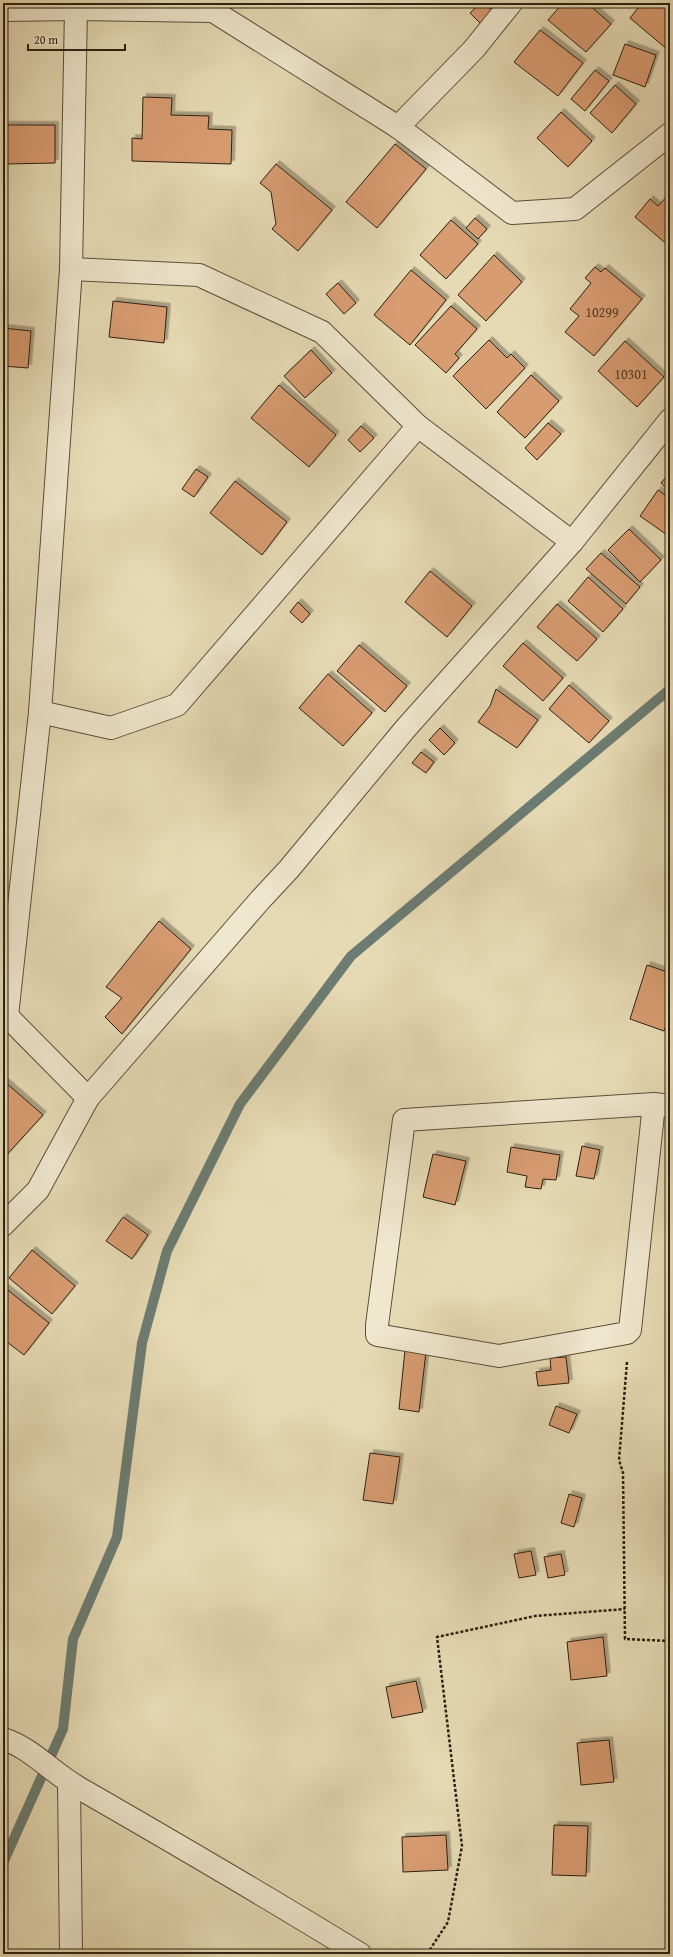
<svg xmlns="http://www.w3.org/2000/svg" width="673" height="1957" viewBox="0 0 673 1957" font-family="'Gentium Book Plus',serif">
<defs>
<filter id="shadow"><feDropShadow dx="3.5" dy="-3.5" stdDeviation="0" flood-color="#0004"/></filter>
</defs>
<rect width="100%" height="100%" fill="#e6dab4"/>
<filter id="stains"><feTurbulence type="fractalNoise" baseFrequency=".005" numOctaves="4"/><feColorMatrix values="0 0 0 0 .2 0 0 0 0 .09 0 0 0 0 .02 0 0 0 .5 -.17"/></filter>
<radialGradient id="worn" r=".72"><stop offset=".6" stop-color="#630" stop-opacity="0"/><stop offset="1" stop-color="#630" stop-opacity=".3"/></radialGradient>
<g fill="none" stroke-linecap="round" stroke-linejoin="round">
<path stroke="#6c7c72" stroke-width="10" d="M3 1863 63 1729 73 1639 117 1537 142 1343 167 1251 240 1104 351 956 670 689"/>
</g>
<g fill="#d89c71" stroke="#2b2011" filter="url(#shadow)">
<path d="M481 3H485L496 15 483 26 470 13Z"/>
<path d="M563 3H587L611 24 586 52 548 20Z"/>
<path d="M642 3H665L670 7V48L668 50 630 18Z"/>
<path d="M540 30 583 63 558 96 514 62Z"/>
<path d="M625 44 656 55 645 87 613 75Z"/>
<path d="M595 70 609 81 585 111 571 99Z"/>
<path d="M615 85 636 104 612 133 590 113Z"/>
<path d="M143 97 172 98 171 115 209 116 208 129 232 130 231 164 132 161V138L142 139Z"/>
<path d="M561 112 592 141 568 167 537 138Z"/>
<path d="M5 125H55V163L5 164Z"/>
<path d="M395 144 426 169 377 228 346 202Z"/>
<path d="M276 164 332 210 298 251 272 229 276 224 271 192 260 183Z"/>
<path d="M669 194 670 195V247L635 217 650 199 658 206Z"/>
<path d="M475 218 487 229 478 239 466 228Z"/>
<path d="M451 220 478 244 446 279 420 255Z"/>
<path d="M494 255 522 282 486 321 458 295Z"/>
<path d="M595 267 601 272 605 268 642 299 594 356 565 332 579 316 570 309 591 283 585 278Z"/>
<path d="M411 270 446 300 410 345 374 315Z"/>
<path d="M338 283 356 303 344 314 326 294Z"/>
<path d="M113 301 167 307 164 343 109 337Z"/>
<path d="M451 306 477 329 455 354 459 358 446 373 415 345Z"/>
<path d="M3 328 31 331 28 368 3 366Z"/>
<path d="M489 340 507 358 511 354 525 368 486 409 453 376Z"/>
<path d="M625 341 664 377 637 407 598 371Z"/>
<path d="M311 350 332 373 305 398 284 376Z"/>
<path d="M531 375 559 401 525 438 497 412Z"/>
<path d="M279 385 336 435 309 467 251 418Z"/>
<path d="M548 423 561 434 537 460 525 448Z"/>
<path d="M361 426 374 438 360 452 348 440Z"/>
<path d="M196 469 208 477 194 497 182 489Z"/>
<path d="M670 472V492L661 483Z"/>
<path d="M235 481 287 522 262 555 210 513Z"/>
<path d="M658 490 670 499V537L640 516Z"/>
<path d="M629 529 661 560 640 582 608 550Z"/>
<path d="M601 553 640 587 626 604 586 569Z"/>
<path d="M430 571 472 606 447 637 405 602Z"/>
<path d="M588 577 623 609 603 632 568 601Z"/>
<path d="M298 602 310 614 302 623 290 612Z"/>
<path d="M557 604 597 639 577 661 537 627Z"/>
<path d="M523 643 563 678 543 701 503 666Z"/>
<path d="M359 645 407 686 385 712 337 671Z"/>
<path d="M328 674 372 713 343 746 299 708Z"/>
<path d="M569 685 609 721 589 743 549 709Z"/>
<path d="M496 689 538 720 517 748 478 722 490 706Z"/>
<path d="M440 728 455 743 444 755 429 740Z"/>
<path d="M421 752 434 762 426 773 412 763Z"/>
<path d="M159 921 191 949 122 1034 105 1017 122 998 106 987Z"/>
<path d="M647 965 670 973V1014L664 1031 630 1019Z"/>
<path d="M5 1082 43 1115 3 1159V1084Z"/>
<path d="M582 1146 600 1150 594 1179 576 1176Z"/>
<path d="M511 1147 560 1155 556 1180 543 1179 541 1189 525 1187 527 1176 507 1172Z"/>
<path d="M433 1154 466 1161 455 1205 423 1197Z"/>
<path d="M123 1217 148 1235 132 1259 106 1241Z"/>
<path d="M32 1250 75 1286 52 1314 9 1278Z"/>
<path d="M4 1287 49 1323 24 1355 3 1339Z"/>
<path d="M405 1350 426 1352 419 1412 399 1409Z"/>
<path d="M566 1357 569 1383 538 1386 536 1372 551 1370 550 1358Z"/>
<path d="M556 1406 577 1414 569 1433 549 1425Z"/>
<path d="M370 1453 400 1457 393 1504 363 1500Z"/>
<path d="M569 1494 582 1498 574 1527 561 1523Z"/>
<path d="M531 1551 536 1575 519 1578 514 1554Z"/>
<path d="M561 1554 565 1575 548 1578 544 1557Z"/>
<path d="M603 1637 607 1676 571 1680 567 1642Z"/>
<path d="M416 1681 423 1712 392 1718 386 1687Z"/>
<path d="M609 1740 614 1782 581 1785 577 1743Z"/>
<path d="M554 1825 588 1826 586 1876 552 1875Z"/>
<path d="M446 1835 448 1870 403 1872 402 1837Z"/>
</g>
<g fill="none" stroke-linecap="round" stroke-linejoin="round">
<defs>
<g id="minor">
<path d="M76 9 71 269 40 712 7 1016 88 1098"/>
<path d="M3 10 76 9 213 11 398 127 512 213 575 209 670 134"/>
<path d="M398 127 474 49 511 3"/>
<path d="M71 269 199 275 322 332 418 426 572 542"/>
<path d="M40 712 111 728 177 705 418 426"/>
<path d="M654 1104 630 1330 627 1333 499 1356 377 1335V1325L404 1120 654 1104 670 1106"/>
<path d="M3 1225 38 1190 88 1098 261 899 289 869 406 728 572 542 670 420"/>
<path d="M3 1739C32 1748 52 1773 79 1788 173 1842 267 1897 360 1954"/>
<path d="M69 1783 71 1954"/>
</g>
</defs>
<use href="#minor" stroke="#5a4e3a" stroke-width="24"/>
<g stroke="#2b2011" stroke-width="2.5" stroke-dasharray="3 2" stroke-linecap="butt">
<path d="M627 1362 619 1460 623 1473 625 1639 670 1641"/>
<path d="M427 1954 448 1922 462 1846 437 1637 535 1616 625 1609"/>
</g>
<use href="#minor" stroke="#efe7ce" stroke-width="22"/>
</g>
<g text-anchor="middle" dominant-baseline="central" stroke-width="3.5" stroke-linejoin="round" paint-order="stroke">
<g font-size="14" fill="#563f29">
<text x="602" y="312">10299</text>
<text x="631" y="374">10301</text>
</g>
</g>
<rect width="673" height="1957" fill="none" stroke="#e6dab4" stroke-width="16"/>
<rect x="4" y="4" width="665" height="1949" fill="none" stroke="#2b2011" stroke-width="2"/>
<rect x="8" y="8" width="657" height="1941" fill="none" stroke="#2b2011"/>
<path d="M28 44v6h97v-6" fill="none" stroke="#2b2011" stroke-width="2"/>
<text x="34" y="44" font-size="12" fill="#2b2011" stroke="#efe7ce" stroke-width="3" paint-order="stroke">20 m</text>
<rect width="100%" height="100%" filter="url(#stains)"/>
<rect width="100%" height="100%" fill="url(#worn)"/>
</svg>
